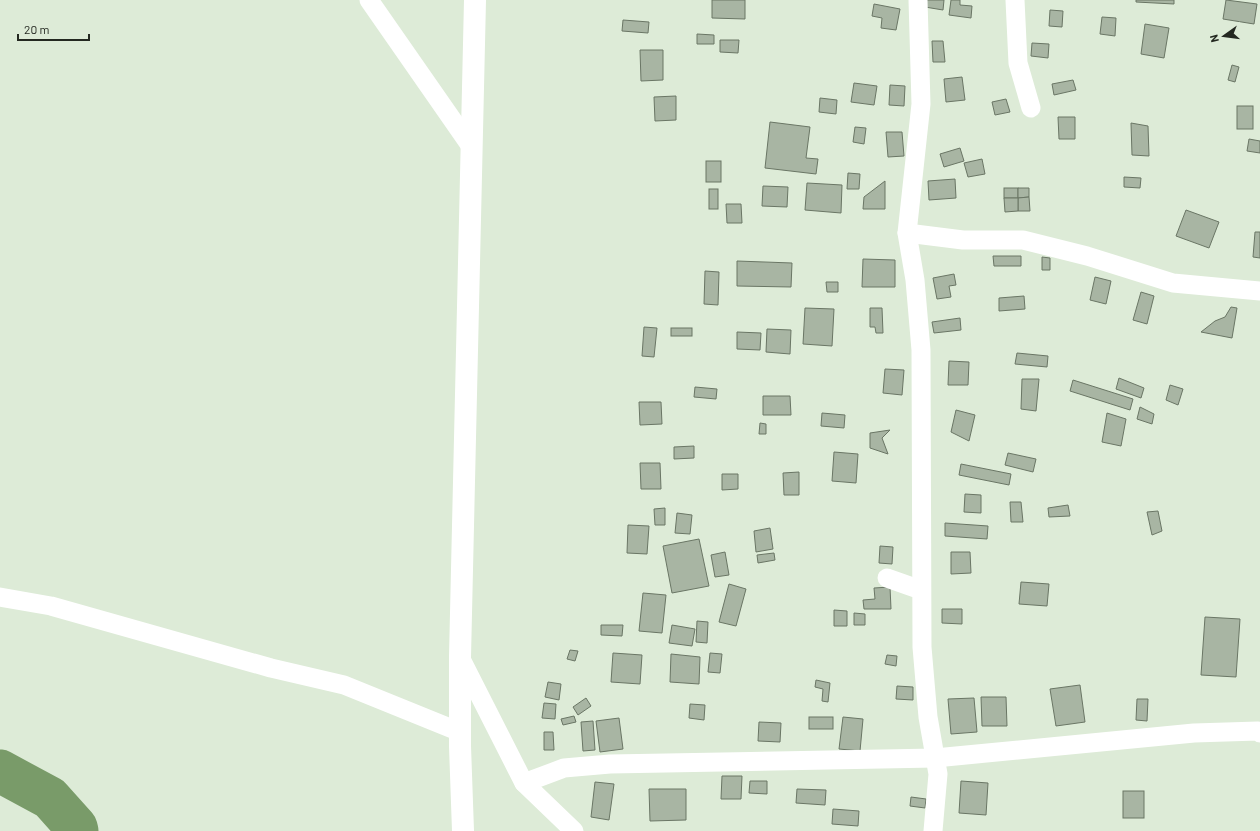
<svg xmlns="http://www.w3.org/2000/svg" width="1260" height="831" viewBox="0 0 1260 831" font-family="Barlow,sans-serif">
<rect width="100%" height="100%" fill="#ddebd7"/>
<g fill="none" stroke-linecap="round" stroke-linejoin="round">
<path stroke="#799b69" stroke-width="43" d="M0 771 50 798 76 827 77 831"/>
</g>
<g fill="#a8b5a3" stroke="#6a7665">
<path d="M712 0H745V19L712 18Z"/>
<path d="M926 0H944L943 10 925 7Z"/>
<path d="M951 0H960V5L972 6 971 18 949 15Z"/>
<path d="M1136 0H1174V4L1136 2Z"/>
<path d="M1226 0 1257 4 1254 24 1223 19Z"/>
<path d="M874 4 900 9 896 30 881 28 882 18 872 16Z"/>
<path d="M1050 10 1063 11 1062 27 1049 26Z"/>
<path d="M1102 17 1116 18 1115 36 1100 34Z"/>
<path d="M623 20 649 22 648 33 622 31Z"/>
<path d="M1145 24 1169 28 1164 58 1141 54Z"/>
<path d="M697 34 714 35V44H697Z"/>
<path d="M720 40H739L738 53 720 52Z"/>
<path d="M932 41H943L945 62H933Z"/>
<path d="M1032 43 1049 44 1048 58 1031 56Z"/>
<path d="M640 50H663V80L641 81Z"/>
<path d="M1232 65 1239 67 1235 82 1228 80Z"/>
<path d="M962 77 965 100 946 102 944 79Z"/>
<path d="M1073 80 1076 90 1054 95 1052 84Z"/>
<path d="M854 83 877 86 874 105 851 102Z"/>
<path d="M890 85 905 86 904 106 889 105Z"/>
<path d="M676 96V120L655 121 654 97Z"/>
<path d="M820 98 837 100 836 114 819 112Z"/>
<path d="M1006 99 1010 112 995 115 992 102Z"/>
<rect x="1237" y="106" width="16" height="23"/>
<path d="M1058 117H1075V139H1059Z"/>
<path d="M770 122 810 127 806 158 818 159 816 174 765 168Z"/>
<path d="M1131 123 1148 126 1149 156 1132 155Z"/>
<path d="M855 127 866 128 864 144 853 142Z"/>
<path d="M886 132H902L904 156 888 157Z"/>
<path d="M1249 139 1260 141V153L1247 151Z"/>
<path d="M960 148 964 161 944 167 940 154Z"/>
<path d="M982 159 985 174 968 177 964 163Z"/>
<rect x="706" y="161" width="15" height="21"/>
<path d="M848 173 860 174 859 189H847Z"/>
<path d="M1124 177 1141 178 1140 188 1124 187Z"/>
<path d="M955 179 956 198 929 200 928 181Z"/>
<path d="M885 181V209H863L864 197Z"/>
<path d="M807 183 842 185 841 213 805 210Z"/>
<path d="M763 186 788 187 787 207 762 206Z"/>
<rect x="1004" y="188" width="14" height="10"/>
<path d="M1018 188H1029V197L1018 198Z"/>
<rect x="709" y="189" width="9" height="20"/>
<path d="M1029 197 1030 211H1018V198Z"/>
<path d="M1004 198H1018V211L1005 212Z"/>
<path d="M726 204H741L742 223H727Z"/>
<path d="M1186 210 1219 222 1209 248 1176 236Z"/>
<path d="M1255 232H1260V258L1253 257Z"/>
<path d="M993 256H1021V266H994Z"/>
<path d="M1042 257 1050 258V270H1042Z"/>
<path d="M863 259 895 260V287H862Z"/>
<path d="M737 261 792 263 791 287 737 286Z"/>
<path d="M705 271 719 272 718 305 704 304Z"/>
<path d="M954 274 956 285 949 286 951 297 937 299 933 278Z"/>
<path d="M1095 277 1111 281 1106 304 1090 300Z"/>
<path d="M826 282H838V292H827Z"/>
<path d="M1141 292 1154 296 1147 324 1133 320Z"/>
<path d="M1024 296 1025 309 999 311V298Z"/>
<path d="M1231 307 1237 308 1232 338 1201 332 1215 321 1225 317Z"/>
<path d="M805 308 834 309 832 346 803 344Z"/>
<path d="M870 308H882L883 333H876L875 327H870Z"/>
<path d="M960 318 961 330 934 333 932 322Z"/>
<path d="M644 327 657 328 654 357 642 356Z"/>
<rect x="671" y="328" width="21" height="8"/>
<path d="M767 329 791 330 790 354 766 352Z"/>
<path d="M737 332 761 333 760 350 737 349Z"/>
<path d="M1017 353 1048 356 1047 367 1015 364Z"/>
<path d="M949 361 969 362 968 385H948Z"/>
<path d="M885 369 904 370 902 395 883 393Z"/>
<path d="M1119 378 1144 388 1141 398 1116 389Z"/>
<path d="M1022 379H1039L1036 411 1021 409Z"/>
<path d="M1073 380 1133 399 1130 410 1070 391Z"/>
<path d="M1170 385 1183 389 1178 405 1166 400Z"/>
<path d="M695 387 717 389 716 399 694 397Z"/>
<path d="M763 396H790L791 415H763Z"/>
<path d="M639 402H661L662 424 640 425Z"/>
<path d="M1140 407 1154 414 1152 424 1137 419Z"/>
<path d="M956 410 975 415 969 441 951 432Z"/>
<path d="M822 413 845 415 844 428 821 426Z"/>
<path d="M1107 413 1126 419 1121 446 1102 442Z"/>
<path d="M760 423 766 424V434H759Z"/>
<path d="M890 430 882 438 888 454 870 448V433Z"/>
<path d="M694 446V458L674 459V447Z"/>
<path d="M834 452 858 454 856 483 832 481Z"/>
<path d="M1008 453 1036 459 1033 472 1005 465Z"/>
<path d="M640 463H660L661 489H641Z"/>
<path d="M961 464 1011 474 1009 485 959 475Z"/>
<path d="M799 472V495H784L783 473Z"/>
<path d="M722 474H738V489L722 490Z"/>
<path d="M965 494 981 495V513L964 512Z"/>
<path d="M1010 502H1021L1023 522H1011Z"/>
<path d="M1068 505 1070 516 1049 517 1048 508Z"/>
<path d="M665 508V525H655L654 509Z"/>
<path d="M1158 511 1162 531 1152 535 1147 512Z"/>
<path d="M677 513 692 515 690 534 675 533Z"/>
<path d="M945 523 988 526 987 539 945 536Z"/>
<path d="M628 525 649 526 647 554 627 553Z"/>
<path d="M770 528 773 549 756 552 754 531Z"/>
<path d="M699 539 709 586 672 593 663 546Z"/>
<path d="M880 546 893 547 892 564 879 563Z"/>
<path d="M725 552 729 575 715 577 711 555Z"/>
<path d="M951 552H970L971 573 951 574Z"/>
<path d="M774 553 775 560 758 563 757 555Z"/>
<path d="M1021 582 1049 584 1047 606 1019 604Z"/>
<path d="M729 584 746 589 736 626 719 622Z"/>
<path d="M890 587 891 609H864L863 600 875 599 874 588Z"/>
<path d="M643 593 666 595 662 633 639 631Z"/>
<path d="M942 609H962V624L942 623Z"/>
<path d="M834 610 847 611V626H834Z"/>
<path d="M854 613 865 614V625H854Z"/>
<path d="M1205 617 1240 619 1236 677 1201 675Z"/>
<path d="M697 621 708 622 707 643 696 642Z"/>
<path d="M601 625H623L622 636 601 635Z"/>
<path d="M672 625 695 629 692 646 669 643Z"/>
<path d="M570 650 578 651 575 661 567 659Z"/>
<path d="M613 653 642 655 640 684 611 682Z"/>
<path d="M710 653 722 654 720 673 708 672Z"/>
<path d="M671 654 700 657 699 684 670 682Z"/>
<path d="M887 655 897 656 896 666 885 664Z"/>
<path d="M816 680 830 683 828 702 822 701 823 689 815 687Z"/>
<path d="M548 682 561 684 559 700 545 697Z"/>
<path d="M1080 685 1085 722 1056 726 1050 689Z"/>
<path d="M897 686 913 687V700L896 699Z"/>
<path d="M981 697H1006L1007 726H982Z"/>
<path d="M586 698 591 706 578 715 573 707Z"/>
<path d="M974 698 977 732 951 734 948 699Z"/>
<path d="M1137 699H1148L1147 721 1136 720Z"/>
<path d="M544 703 556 704 555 719 542 718Z"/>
<path d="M690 704 705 705 704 720 689 718Z"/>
<path d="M574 716 576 722 563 725 561 719Z"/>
<rect x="809" y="717" width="24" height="12"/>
<path d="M843 717 863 719 860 751 839 749Z"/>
<path d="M619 718 623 749 600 752 596 721Z"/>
<path d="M593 721 595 750 583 751 581 722Z"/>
<path d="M759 722 781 723 780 742 758 741Z"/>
<path d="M544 732H553L554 750H544Z"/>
<path d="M722 776H742L741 799H721Z"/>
<path d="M750 781H767V794L749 793Z"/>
<path d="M961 781 988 783 986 815 959 813Z"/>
<path d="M595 782 614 784 609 820 591 817Z"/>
<path d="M649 789H686V820L650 821Z"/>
<path d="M797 789 826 790 825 805 796 803Z"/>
<rect x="1123" y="791" width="21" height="27"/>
<path d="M911 797 926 799 925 808 910 806Z"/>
<path d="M833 809 859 811 858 826 832 824Z"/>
</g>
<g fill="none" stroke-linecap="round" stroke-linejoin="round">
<g stroke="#fff" stroke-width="19">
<path d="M369 0 472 148"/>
<path d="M918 0 921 104 907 233 915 280 921 350 922 647 928 717 938 774 933 831"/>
<path d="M1015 0 1018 63 1031 108"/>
<path d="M907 233 963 240H1023L1087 256 1173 283 1260 291"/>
<path d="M887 578 921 590"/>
<path d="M0 597 51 606 271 668 344 685 460 732"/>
<path d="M460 657 524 783 574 831"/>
<path d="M524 783 564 768 610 764 935 758 1194 733 1258 731 1260 733"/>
</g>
<path stroke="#fff" stroke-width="22" d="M463 831 460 746V657L475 0"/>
</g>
<g transform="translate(1224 36) rotate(256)" stroke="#ddebd7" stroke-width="3" paint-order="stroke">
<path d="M0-3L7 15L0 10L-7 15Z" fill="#232820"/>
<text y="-6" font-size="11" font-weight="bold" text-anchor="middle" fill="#232820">N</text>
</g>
<path d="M18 34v6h71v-6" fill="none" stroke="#232820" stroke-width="2"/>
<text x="24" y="34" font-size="12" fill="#232820" stroke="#ddebd7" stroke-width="3" paint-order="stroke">20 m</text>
</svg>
